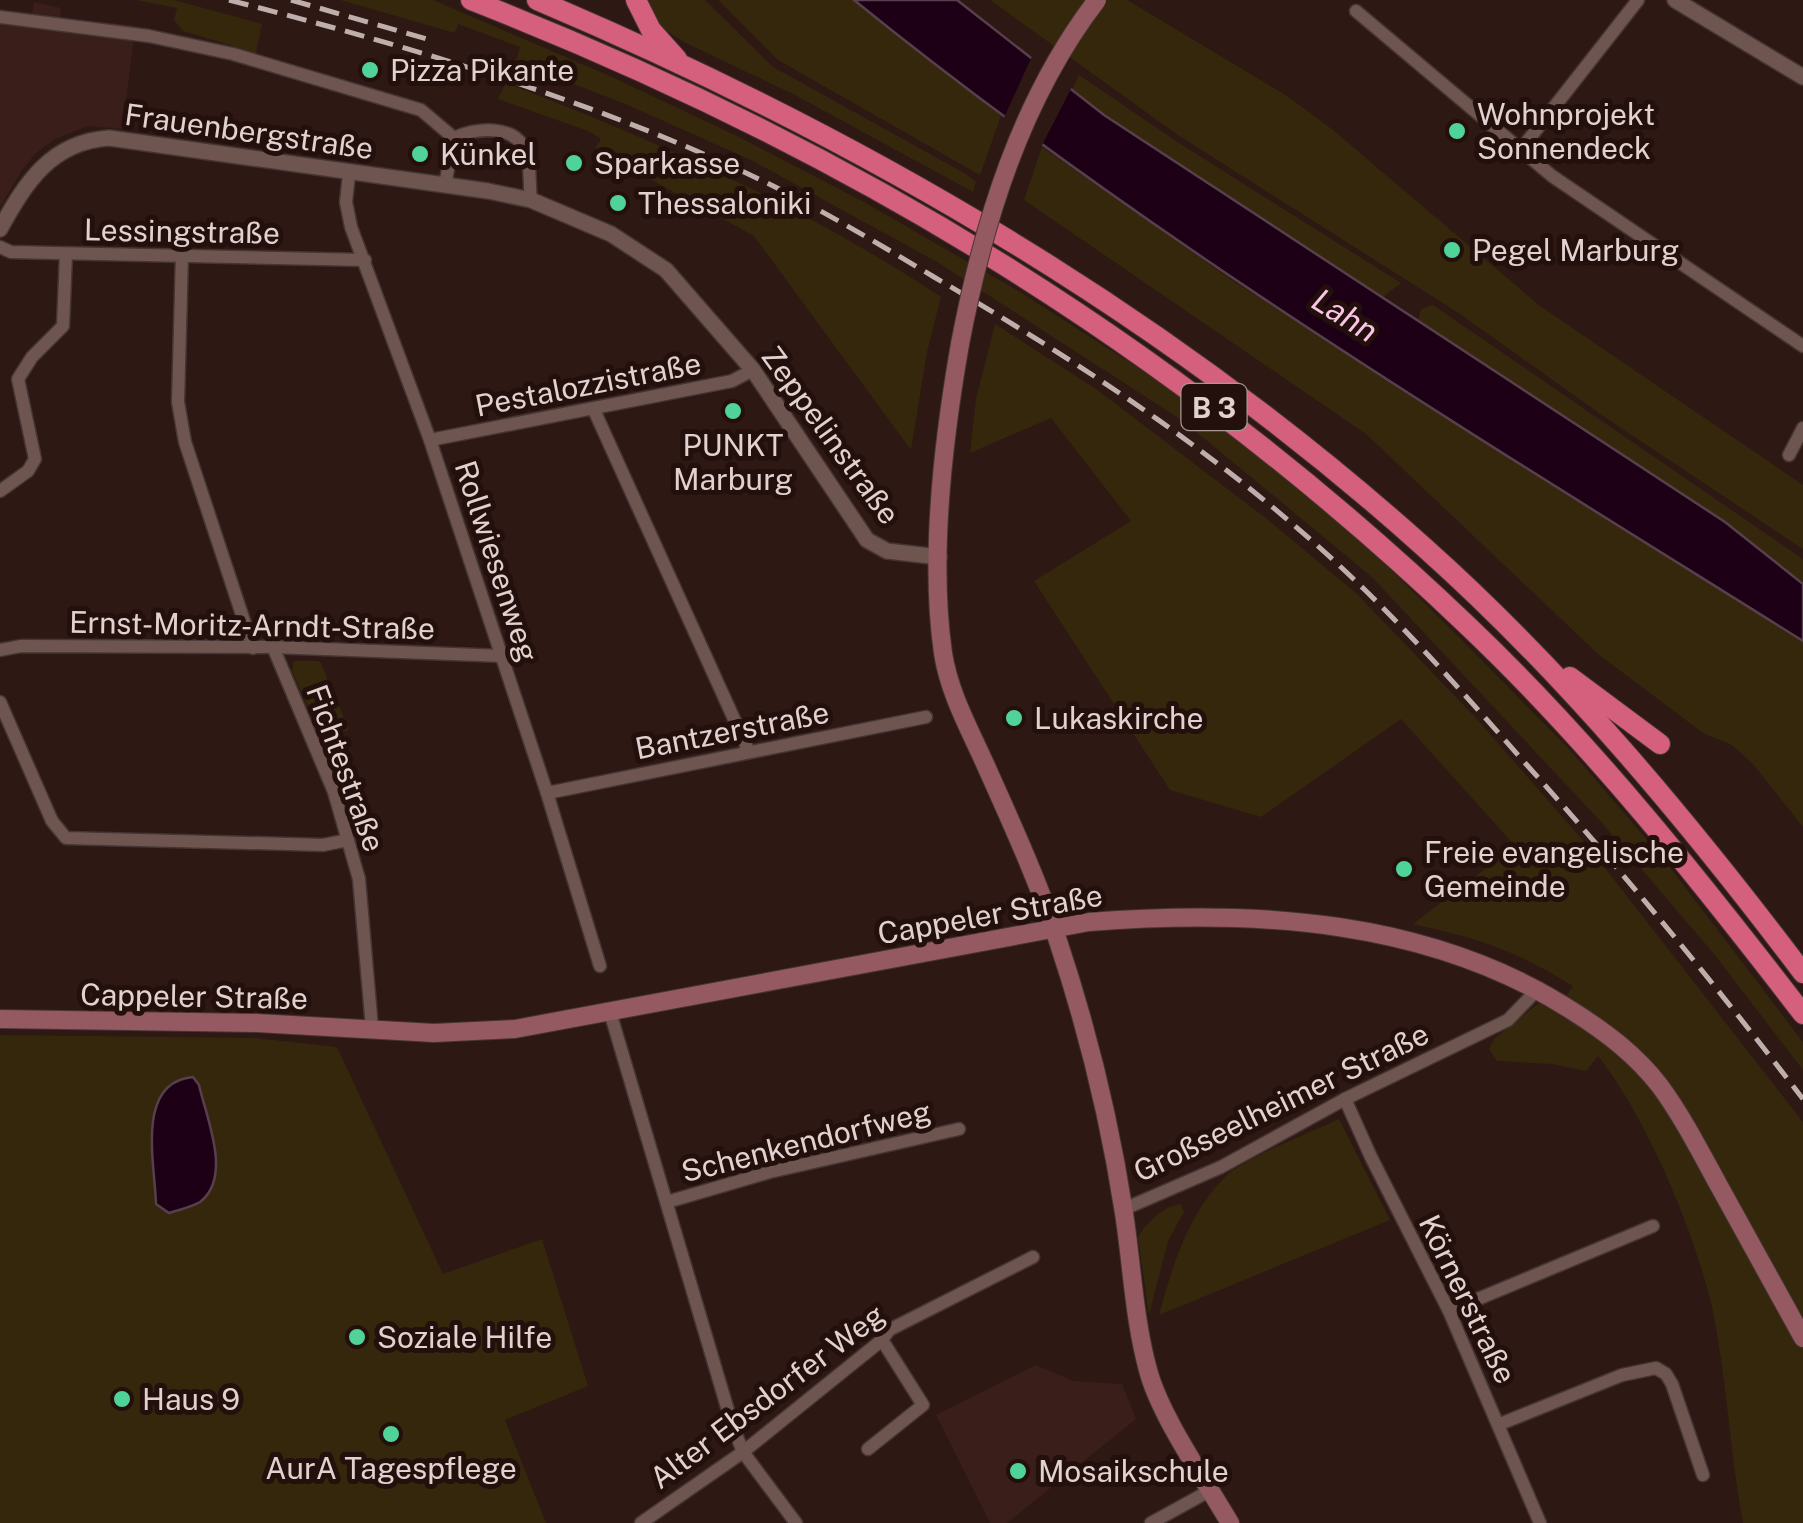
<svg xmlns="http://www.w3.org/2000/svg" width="1803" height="1523" viewBox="0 0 1803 1523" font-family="'Public Sans',sans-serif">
<rect width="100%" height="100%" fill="#2d1814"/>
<g fill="#3a1e19">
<path d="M34 2 61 8 60 17 110 26 112 23 135 26 123 129 88 126 55 139 36 153 22 170 0 207V10L32 14Z"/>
<path d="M1036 1365 1074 1381 1122 1384 1136 1419 1007 1523H990L936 1415Z"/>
</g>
<g fill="#35270b">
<path d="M136 0H174L262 24 256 53 183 31 174 20 177 8Z"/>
<path d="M340 0H433L612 77 735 135 864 202 1020 292 1154 378 1276 469 1377 556 1461 639 1571 751 1665 861 1803 1042V1070L1714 954 1602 823 1372 577 1183 421 937 262 751 160 630 106 516 61 520 47 458 24 455 33Z"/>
<path d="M646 0H705L773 67 966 174 976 182 973 192 795 95 684 42 665 30 649 11Z"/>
<path d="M718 0H854L1001 116 980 175 778 60Z"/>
<path d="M990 0H1127L1287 96 1333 130 1540 306 1803 485V549L1609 420 1460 314 1178 135Z"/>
<path d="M1079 75 1179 143 1401 283 1383 297 1104 115 1072 90Z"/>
<path d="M506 83C657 141 806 207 941 297L927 352 911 450 754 236 595 149 601 139 588 131 498 99Z"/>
<path d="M1042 147 1239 285 1803 641V827L1753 764 1732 745 1703 733 1598 654 1366 434 1024 200Z"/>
<path d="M1433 305 1797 555 1803 560V584L1725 522 1418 321 1421 309Z"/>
<path d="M995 324 1096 389 1267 519 1357 594 1475 717 1587 845 1803 1122V1523H1743C1730 1453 1727 1381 1713 1312 1696 1234 1647 1118 1598 1056L1586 1071 1552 1064 1497 1061 1489 1049 1494 1039 1540 1002 1556 1012 1573 986C1514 950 1481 939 1413 924L1515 846 1401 719 1261 817 1170 790 1034 581 1131 521 1051 418 970 453 976 399Z"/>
<path d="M294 661H320L349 730 323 741 292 671Z"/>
<path d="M0 1035 255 1038 337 1047 443 1274 542 1239 588 1386 505 1420 546 1523H0Z"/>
<path d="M1339 1119 1390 1220 1159 1315C1172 1267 1189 1211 1227 1175 1245 1158 1314 1131 1339 1119Z"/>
<path d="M1181 1204 1184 1212 1168 1241 1149 1315 1138 1237C1146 1223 1165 1205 1181 1204Z"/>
</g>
<g fill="#1d0015" stroke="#583f4d" stroke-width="2.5">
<path d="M854 0H957L1104 115 1725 522 1803 584V641C1479 438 1151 241 854 0Z"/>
<path d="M193 1077 199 1085C206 1117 233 1177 200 1202 192 1207 178 1210 169 1213L156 1204C155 1164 135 1082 193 1077Z"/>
</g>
<path fill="#2d1814" d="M1033 54 1073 85 1039 151 1002 122Z"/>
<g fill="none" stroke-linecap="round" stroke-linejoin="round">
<defs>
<g id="minor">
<path d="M1356 11 1552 176 1803 346"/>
<path d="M0 17 149 36 233 54 421 110 454 138"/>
<path d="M454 138C474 128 515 123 526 152 531 166 529 186 531 200"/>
<path d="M1522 148 1638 0"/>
<path d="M349 174 346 202 351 227 430 440 547 793 600 966"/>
<path d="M445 185 454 138"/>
<path d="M0 247 11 252 365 260"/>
<path d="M182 255 178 402 185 442 253 648"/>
<path d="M594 410 749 752"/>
<path d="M430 440 732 381 753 370"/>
<path d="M1789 455 1803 428"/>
<path d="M0 491 28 471 35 459 18 379 32 357 63 326 66 254"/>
<path d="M273 647 334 792 359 879 372 1028"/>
<path d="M0 650 21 646 273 647 503 656"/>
<path d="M0 702 52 821 66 838 323 845 348 840"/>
<path d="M547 793 926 717"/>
<path d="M610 1012 732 1424 743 1452 796 1523"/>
<path d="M1345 1099 1371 1157 1449 1311 1540 1523"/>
<path d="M667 1202 770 1172 959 1129"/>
<path d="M1124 1209 1221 1167 1345 1099 1508 1020 1539 988"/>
<path d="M1449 1311 1653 1226"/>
<path d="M1500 1424 1622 1375 1656 1368 1666 1374 1672 1384 1703 1475"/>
<path d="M868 1449 923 1405 882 1340"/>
<path d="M641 1523 743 1452 882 1340 889 1330 1033 1257"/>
<path d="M1151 1523 1211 1490"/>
</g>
<g id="tertiary">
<path d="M1675 0 1803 77"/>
<path d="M0 229C26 182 51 142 109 138L488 191 531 200 611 234 666 270 753 370 867 540 887 551 939 557"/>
</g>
<g id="secondary">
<path d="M960 344C943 441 929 556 943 653 949 693 970 730 986 766 1012 824 1038 881 1058 941 1087 1028 1110 1122 1124 1213 1132 1265 1134 1319 1148 1370 1160 1416 1205 1480 1230 1523"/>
<path d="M0 1019 257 1023 434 1033 515 1029 1089 922C1255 909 1431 919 1574 1012 1607 1033 1636 1055 1660 1086 1682 1116 1700 1151 1718 1184 1746 1235 1775 1287 1803 1338"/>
</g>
<g id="trunk">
<path d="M471 0C847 147 1177 347 1469 627 1593 745 1699 879 1803 1014"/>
<path d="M537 0C858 136 1165 314 1425 548 1566 674 1689 822 1803 973"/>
<path d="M636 0 651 30 677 59"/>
<path d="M1570 677 1660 744"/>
</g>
</defs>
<use href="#minor" stroke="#453533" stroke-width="15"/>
<use href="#tertiary" stroke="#453533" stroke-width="18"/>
<use href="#secondary" stroke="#453533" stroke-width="20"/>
<use href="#trunk" stroke="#453533" stroke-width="22"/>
<use href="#minor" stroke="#6e5550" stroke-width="12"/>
<use href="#tertiary" stroke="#6e5550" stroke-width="15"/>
<use href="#secondary" stroke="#955961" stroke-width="18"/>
<use href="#trunk" stroke="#d5607e" stroke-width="20"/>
<g stroke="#bfafac" stroke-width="5" stroke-dasharray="20 10" stroke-linecap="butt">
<path d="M229 0C404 45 579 96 744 172 809 202 872 240 934 277 1086 366 1238 466 1365 590 1421 645 1474 705 1526 764 1623 872 1715 984 1803 1099"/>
<path d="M291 0 427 39"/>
</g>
<defs>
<path id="secondary-bridge" d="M960 344C983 223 1021 99 1097 0"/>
</defs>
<use href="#secondary-bridge" stroke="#453533" stroke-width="20" stroke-linecap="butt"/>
<use href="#secondary-bridge" stroke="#955961" stroke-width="18"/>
</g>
<g fill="#50d398" stroke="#230f0c" stroke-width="4">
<circle cx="370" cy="70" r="10"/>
<circle cx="1457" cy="131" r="10"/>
<circle cx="420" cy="154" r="10"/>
<circle cx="574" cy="163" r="10"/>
<circle cx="618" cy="203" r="10"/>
<circle cx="1452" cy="250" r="10"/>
<circle cx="733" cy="411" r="10"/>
<circle cx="1014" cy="718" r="10"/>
<circle cx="1404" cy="869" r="10"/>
<circle cx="357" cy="1337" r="10"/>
<circle cx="122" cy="1399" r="10"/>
<circle cx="391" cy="1434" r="10"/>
<circle cx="1018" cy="1471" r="10"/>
</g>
<g text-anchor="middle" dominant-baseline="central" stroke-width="10" stroke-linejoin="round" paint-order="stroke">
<rect fill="#230f0c" stroke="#a89894" stroke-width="2.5" x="1181.5" y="384" width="65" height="46" rx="8"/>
<g font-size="28" font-weight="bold" fill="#e1d2cf">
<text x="1214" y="407">B 3</text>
</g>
<g font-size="30" fill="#e1d2cf" stroke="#230f0c" text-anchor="start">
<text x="390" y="70">Pizza Pikante</text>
<text x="1477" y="114">Wohnprojekt<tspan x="1477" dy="34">Sonnendeck</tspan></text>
<text x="440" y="154">Künkel</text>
<text x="594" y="163">Sparkasse</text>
<text x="638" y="203">Thessaloniki</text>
<text x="1472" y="250">Pegel Marburg</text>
<text x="733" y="445" text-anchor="middle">PUNKT<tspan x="733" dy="34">Marburg</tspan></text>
<text x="1034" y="718">Lukaskirche</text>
<text x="1424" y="852">Freie evangelische<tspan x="1424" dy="34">Gemeinde</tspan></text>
<text x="377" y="1337">Soziale Hilfe</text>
<text x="142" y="1399">Haus 9</text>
<text x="391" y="1468" text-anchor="middle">AurA Tagespflege</text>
<text x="1038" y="1471">Mosaikschule</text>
</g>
<g font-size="30" fill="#e1d2cf" stroke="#230f0c">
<text transform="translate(249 131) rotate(8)">Frauenbergstraße</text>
<text transform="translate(182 231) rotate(1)">Lessingstraße</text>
<text transform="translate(588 384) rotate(-11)">Pestalozzistraße</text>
<text transform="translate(831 435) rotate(54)">Zeppelinstraße</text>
<text transform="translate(497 561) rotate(72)">Rollwiesenweg</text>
<text transform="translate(252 625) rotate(1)">Ernst-Moritz-Arndt-Straße</text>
<text transform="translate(732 730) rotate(-11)">Bantzerstraße</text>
<text transform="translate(346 768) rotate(70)">Fichtestraße</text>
<text transform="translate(990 914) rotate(-10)">Cappeler Straße</text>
<text transform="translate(194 996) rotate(1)">Cappeler Straße</text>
<text transform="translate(1281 1102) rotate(-26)">Großseelheimer Straße</text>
<text transform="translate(806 1141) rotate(-14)">Schenkendorfweg</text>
<text transform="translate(1468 1299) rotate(64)">Körnerstraße</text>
<text transform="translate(767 1396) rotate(-37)">Alter Ebsdorfer Weg</text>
</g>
<g font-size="32" font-style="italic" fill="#f9c4e6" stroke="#230f0c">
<text transform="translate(1345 315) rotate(32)">Lahn</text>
</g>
</g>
</svg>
